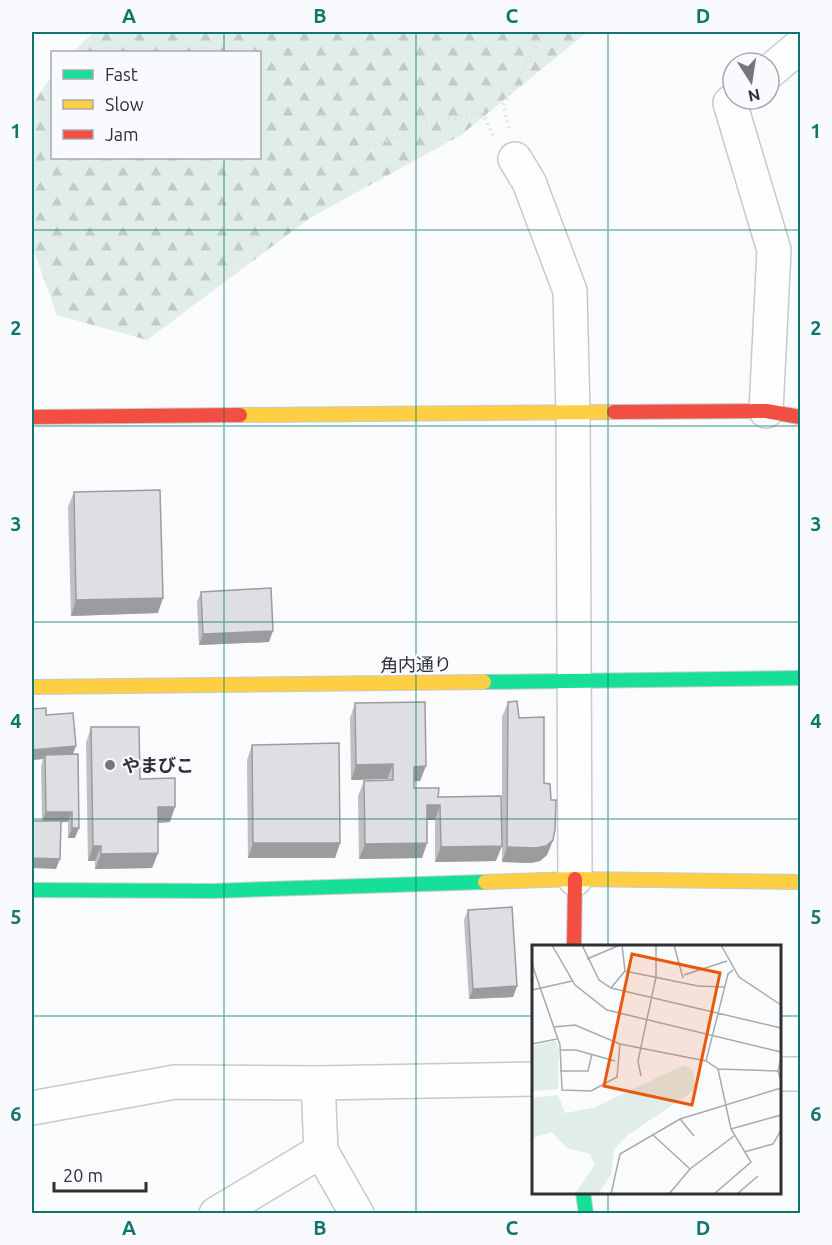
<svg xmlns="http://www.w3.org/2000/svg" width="832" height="1245" viewBox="0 0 832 1245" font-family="Ubuntu,'Noto Sans JP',sans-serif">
<defs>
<pattern id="forest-firs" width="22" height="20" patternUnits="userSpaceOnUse" patternTransform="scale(1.5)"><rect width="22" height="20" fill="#e1ede8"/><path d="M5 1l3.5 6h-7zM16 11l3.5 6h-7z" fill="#c1ccc7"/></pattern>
</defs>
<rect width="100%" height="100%" fill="#f9fbfd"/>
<path fill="url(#forest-firs)" d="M94 32H587L461 135 310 218 147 340 57 315 32 246V105L52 75V158H260V52H73Z"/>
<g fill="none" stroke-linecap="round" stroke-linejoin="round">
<defs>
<g id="street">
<path d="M769 72 800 46"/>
<path d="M735 99 730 103 774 250 766 411"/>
<path d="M515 159 529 182 570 291 573 414 575 879"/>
<path d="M780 1074H800"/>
<path d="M318 1083 321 1151 357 1214"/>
<path d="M32 1108 175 1082 318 1083 534 1079"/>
<path d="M216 1214 321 1151"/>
</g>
<g id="fast">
<path d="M484 682 800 678"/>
<path d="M32 890 212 891 485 882"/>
<path d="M583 1192 586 1214"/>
</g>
<g id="slow">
<path d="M240 415 614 412"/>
<path d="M32 687 484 682"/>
<path d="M485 882 575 879 800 882"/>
</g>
<g id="jam">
<path d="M614 412 766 411 800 417"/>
<path d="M32 417 240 415"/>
<path d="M574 946 575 879"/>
</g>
</defs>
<use href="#street" stroke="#c7c9cc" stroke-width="36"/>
<use href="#fast" stroke="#c7c9cc" stroke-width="16"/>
<use href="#slow" stroke="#c7c9cc" stroke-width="16"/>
<use href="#jam" stroke="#c7c9cc" stroke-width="16"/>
<g stroke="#e0e0e0" stroke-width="4" stroke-dasharray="1.5 4.5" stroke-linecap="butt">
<path d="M509 128 503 105 543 32"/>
<path d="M369 147 434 123 482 111 494 138"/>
</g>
<use href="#street" stroke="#fefeff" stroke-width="33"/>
<use href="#fast" stroke="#16e098" stroke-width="14"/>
<use href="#slow" stroke="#ffcf43" stroke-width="14"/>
<use href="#jam" stroke="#f24e42" stroke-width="14"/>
</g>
<g fill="#bfc0c2">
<path d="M74 492 158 613 71 616 68 507Z"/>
<path d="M201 592 269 642 199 645 197 602Z"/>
<path d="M508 702 519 718 544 783 553 840 547 855 540 861 531 863 502 862V717Z"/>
<path d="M355 703 420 781H414V788L438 797 496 861 435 862V820H427V843L422 858 359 859 358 796 364 781 387 780V779L351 780 350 718Z"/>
<path d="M46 715 73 754 75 838H68V822H61L56 869 42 821 41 766 43 759 32 760Z"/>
<path d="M91 727 140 779 170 822 158 823V853L152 868 95 869V861H88L86 743Z"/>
<path d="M252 745 340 843 335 858H248L247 760Z"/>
<path d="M468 910 517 986 513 997 469 999 464 920Z"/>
</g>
<g fill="#9b9c9e">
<path d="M163 598 158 613 71 616 76 600Z"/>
<path d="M273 631 269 642 199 645 203 634Z"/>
<path d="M76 746 72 757 45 755 43 759 32 760V750Z"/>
<path d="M393 764 387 779 351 780 356 765Z"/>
<path d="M426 766 420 781 408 782 414 767Z"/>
<path d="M427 805H440L435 820H421Z"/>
<path d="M158 807H175L170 822 152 823Z"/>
<path d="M46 812H72L68 822 42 823Z"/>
<path d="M72 828H79L75 838H68Z"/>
<path d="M553 840 547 855 540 861 531 863 502 862 507 847Z"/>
<path d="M253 843H340L335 858H248Z"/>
<path d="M427 843 422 858 359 859 365 844Z"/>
<path d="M93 846H101L95 861H88Z"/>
<path d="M502 846 496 861 435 862 441 847Z"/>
<path d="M158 853 152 868 95 869 101 854Z"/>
<path d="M32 858 60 859 56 869 32 868Z"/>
<path d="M517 986 513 997 469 999 473 989Z"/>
</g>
<g fill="#dedfe2" stroke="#9b9c9e" stroke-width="1.5">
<path d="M160 490 163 598 76 600 74 492Z"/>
<path d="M271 588 273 631 203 634 201 592Z"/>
<path d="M517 701 519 718 544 717V783L550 784 551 800H556L555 829 553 840 546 846 536 848 507 847 508 702Z"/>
<path d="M425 702 426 766 414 767V788H439L438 797 501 796 502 846 441 847 440 805H427V843L365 844 364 781 393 780V764L356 765 355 703Z"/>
<path d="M46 708V715L73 713 76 746 32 750V709Z"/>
<path d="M91 727H139L140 779 175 778V807H158V853L101 854V846H93Z"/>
<path d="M339 743 340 843H253L252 745Z"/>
<path d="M78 754 79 828H72V812H46L45 755Z"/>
<path d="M32 821H61L60 859 32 858Z"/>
<path d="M512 907 517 986 473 989 468 910Z"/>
</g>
<path fill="none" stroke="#0f766e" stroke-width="1.5" stroke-opacity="0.55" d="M224 32V52M416 32V1214M608 32V946M224 158V1214M32 230H800M32 426H800M32 622H800M32 819H800M32 1016H534M780 1016H800M608 1192V1214"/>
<circle fill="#75777a" stroke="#f8fafe" stroke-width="2" cx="110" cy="765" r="6"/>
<g text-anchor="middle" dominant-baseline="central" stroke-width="4.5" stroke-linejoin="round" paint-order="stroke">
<g font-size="18" fill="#2e3033" stroke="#f8fafe">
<text transform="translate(416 664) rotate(-1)">角内通り</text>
</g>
<g font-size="18" font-weight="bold" fill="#2e3033" stroke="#f8fafe" text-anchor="start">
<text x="122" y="765">やまびこ</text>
</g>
</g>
<g transform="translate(532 945)">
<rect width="249" height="249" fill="#f9fbfd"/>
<path d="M152 120 161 125 164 144 96 190 82 204 79 230 66 249H43L63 220 58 209 35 203 20 187 0 193V153L26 150 33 168 61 163Z" fill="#e1ede8"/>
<path d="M24 96 27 106 26 144 0 146V101Z" fill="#e1ede8"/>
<path fill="none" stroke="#a8aaac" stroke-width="1.5" d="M20 0 43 40 75 65 249 107M50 0 67 35 79 43 249 83M142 0 151 33M189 0 207 32 249 60M55 14 88 0M0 19 28 100 30 145 59 146 85 132 88 99M93 26 166 41 192 42M152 30 195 16M79 43 93 26 90 0M0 45 40 36M22 82 43 80 88 99 174 116 186 124 199 184 219 217 182 249M0 99 25 94M29 105H44L83 116M249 114 246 126 249 136M174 116 196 29 201 25M186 124 246 126M28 126H56L60 109M109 131 106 116 124 32V0M148 174 162 191M199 184 249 170M121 190 158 224M212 207 241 199 249 185M79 249 88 209 148 174 249 143M137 249 158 224 202 191M205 249 226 231"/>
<path fill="#e8590c" fill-opacity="0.15" stroke="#e8590c" stroke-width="3" d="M100 9 188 28 160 160 72 141Z"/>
<rect width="249" height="249" fill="none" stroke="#2e3033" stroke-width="3"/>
</g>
<rect width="832" height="1245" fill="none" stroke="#f8fafe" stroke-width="66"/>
<rect x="51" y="51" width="210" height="108" fill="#f8fafe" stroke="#a7a9ad" stroke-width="1.5"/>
<rect x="63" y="70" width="30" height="9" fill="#16e098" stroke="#a7a9ad" stroke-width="1.5"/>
<text x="105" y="81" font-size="18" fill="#2e3033">Fast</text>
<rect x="63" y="100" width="30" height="9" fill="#ffcf43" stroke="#a7a9ad" stroke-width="1.5"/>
<text x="105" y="111" font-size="18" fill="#2e3033">Slow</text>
<rect x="63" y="130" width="30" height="9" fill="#f24e42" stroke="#a7a9ad" stroke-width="1.5"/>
<text x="105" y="141" font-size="18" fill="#2e3033">Jam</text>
<g transform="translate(751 81) rotate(168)"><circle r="28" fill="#f8fafe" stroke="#a7a9ad" stroke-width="1.5"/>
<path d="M0-4.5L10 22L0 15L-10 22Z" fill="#75777a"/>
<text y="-9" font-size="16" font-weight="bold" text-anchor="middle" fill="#2e3033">N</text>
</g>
<path d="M54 1182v9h92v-9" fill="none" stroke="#2e3033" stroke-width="3"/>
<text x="63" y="1182" font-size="18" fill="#2e3033" stroke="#f8fafe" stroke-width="4.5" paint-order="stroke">20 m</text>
<rect x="33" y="33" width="766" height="1179" fill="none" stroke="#0f766e" stroke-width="2"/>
<g font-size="20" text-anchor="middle" font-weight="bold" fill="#0f766e">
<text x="129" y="23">A</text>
<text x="320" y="23">B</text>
<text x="512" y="23">C</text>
<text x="703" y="23">D</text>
<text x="16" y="138">1</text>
<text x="816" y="138">1</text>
<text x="16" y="335">2</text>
<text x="816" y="335">2</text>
<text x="16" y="531">3</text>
<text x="816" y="531">3</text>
<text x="16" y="728">4</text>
<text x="816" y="728">4</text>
<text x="16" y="924">5</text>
<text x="816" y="924">5</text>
<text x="16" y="1121">6</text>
<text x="816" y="1121">6</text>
<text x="129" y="1235">A</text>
<text x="320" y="1235">B</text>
<text x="512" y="1235">C</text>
<text x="703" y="1235">D</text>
</g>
</svg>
